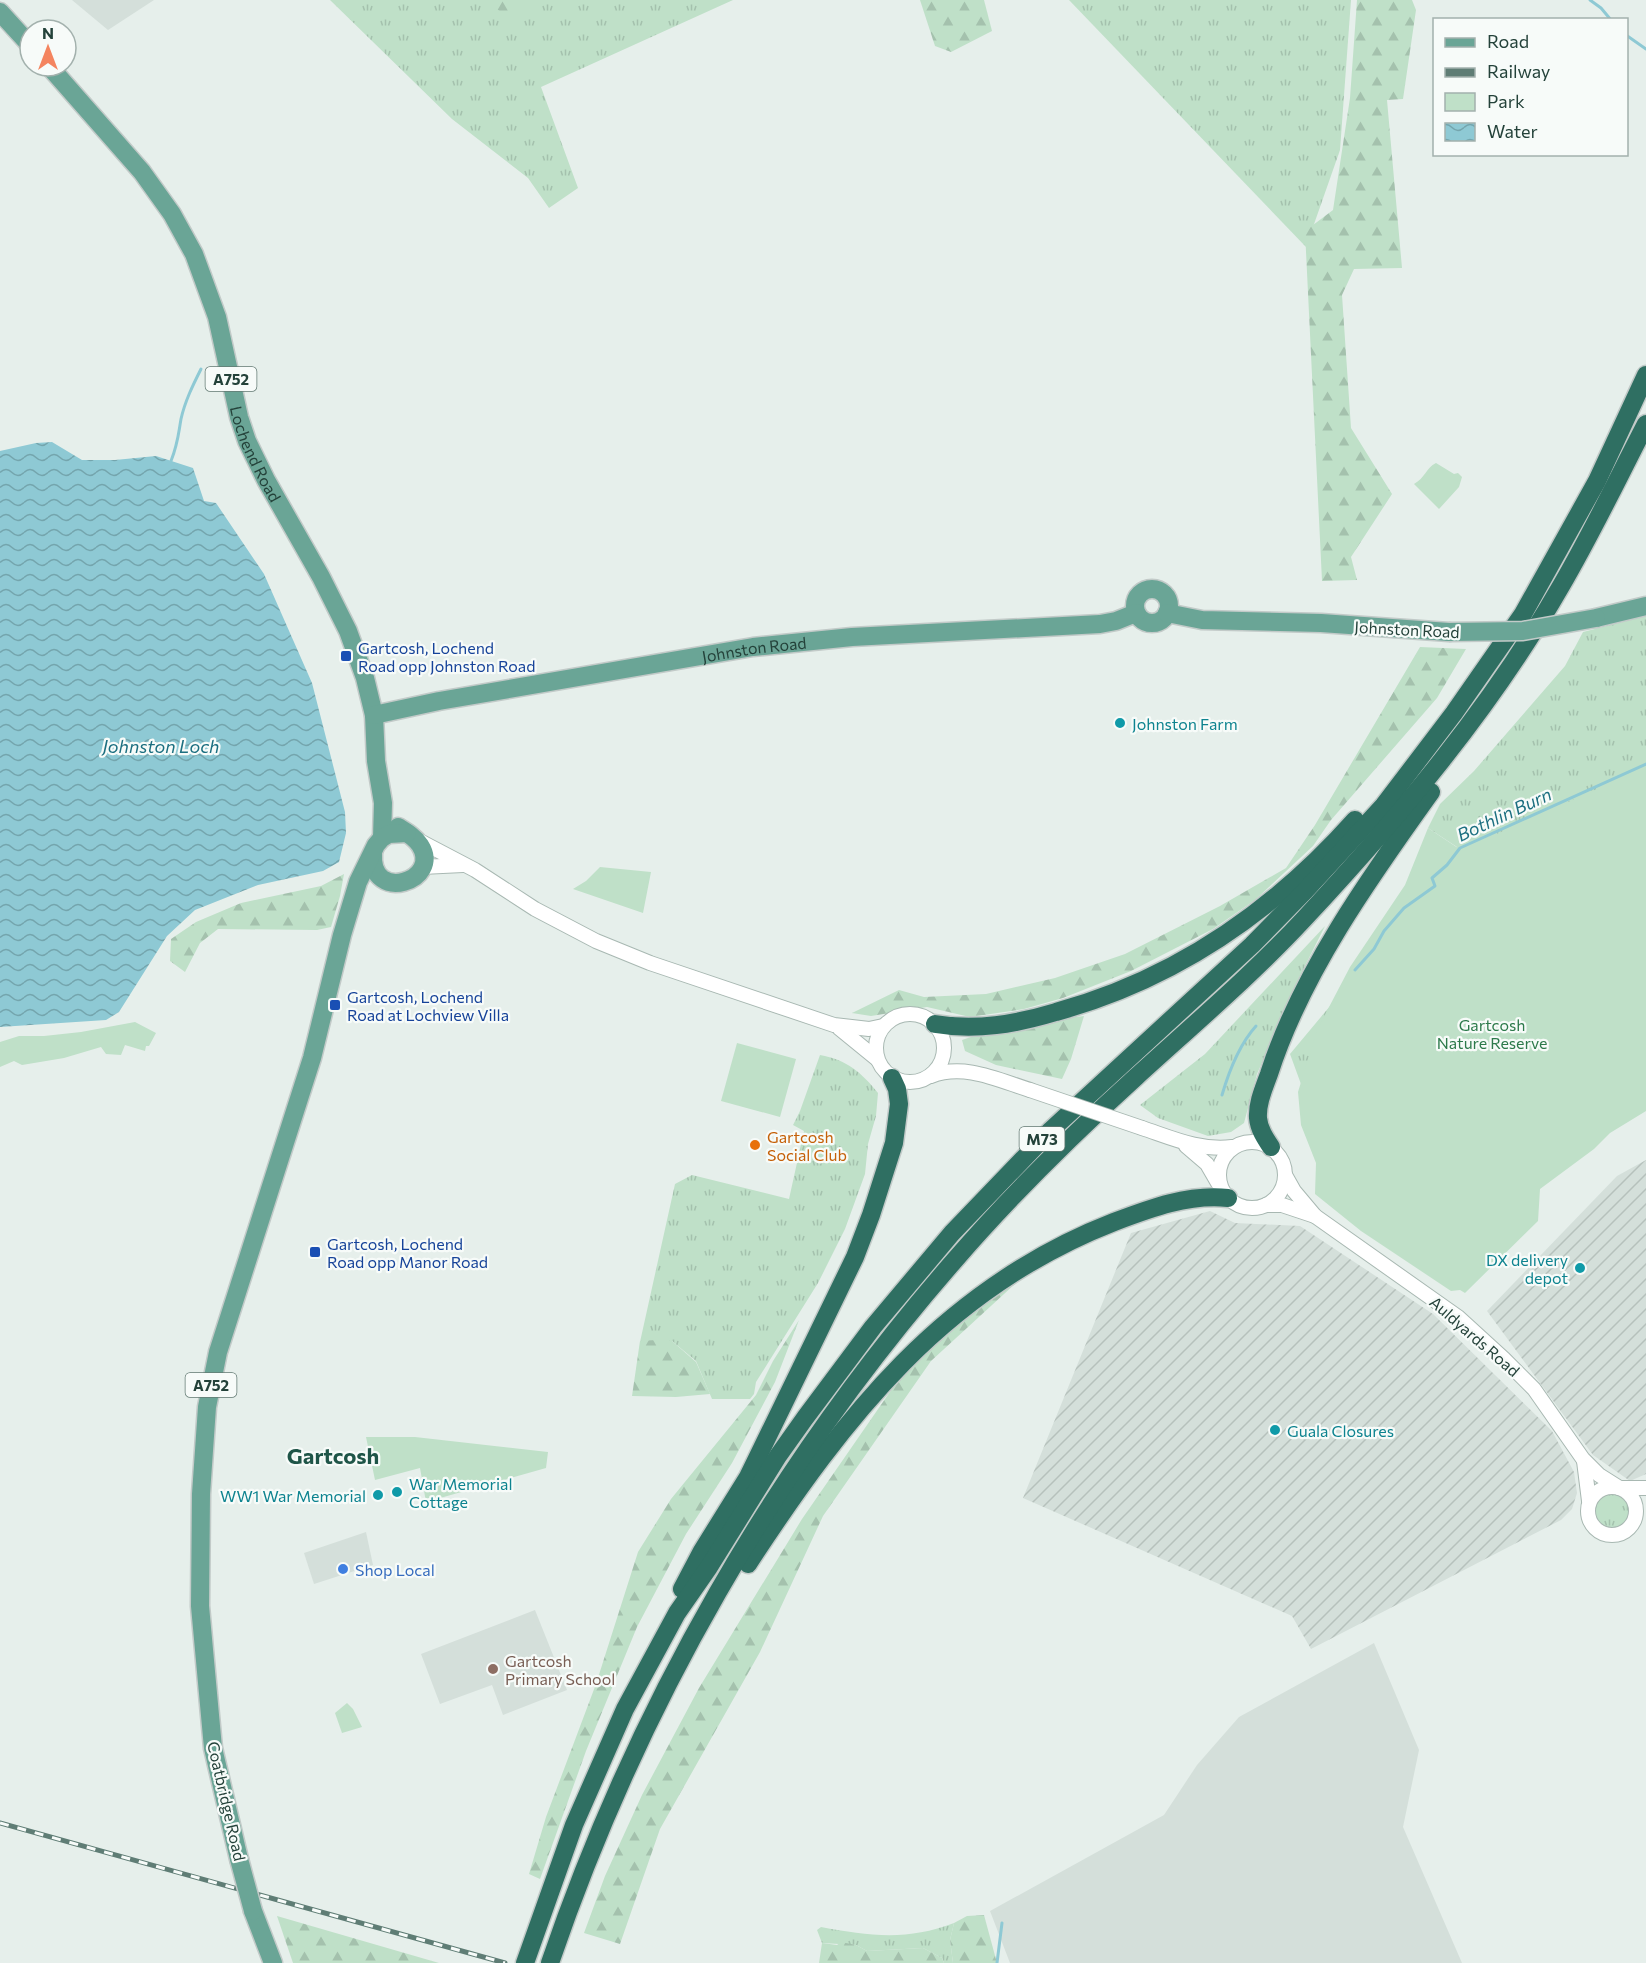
<svg xmlns="http://www.w3.org/2000/svg" width="1646" height="1963" viewBox="0 0 1646 1963" font-family="Commissioner,sans-serif">
<defs>
<pattern id="industrial-furrows" width="10" height="10" patternUnits="userSpaceOnUse" patternTransform="scale(1.5)"><rect width="10" height="10" fill="#d4dfda"/><path d="M-1 1l2-2M0 10L10 0M9 11l2-2" fill="none" stroke="#b6c1bc"/></pattern>
<pattern id="grass-tufts" width="24" height="20" patternUnits="userSpaceOnUse" patternTransform="scale(1.5)"><rect width="24" height="20" fill="#bfe0c8"/><path d="M3 7l-1-3M5 7V3M7 7l1-3M15 17l-1-3M17 17v-4M19 17l1-3" fill="none" stroke="#a4c1ad"/></pattern>
<pattern id="forest-firs" width="22" height="20" patternUnits="userSpaceOnUse" patternTransform="scale(1.5)"><rect width="22" height="20" fill="#bfe0c8"/><path d="M5 1l3.5 6h-7zM16 11l3.5 6h-7z" fill="#a4c1ad"/></pattern>
<pattern id="water-waves" width="16" height="10" patternUnits="userSpaceOnUse" patternTransform="scale(1.5)"><rect width="16" height="10" fill="#8ec9d4"/><path d="M0 5q4-4 8 0t8 0" fill="none" stroke="#74a5ad"/></pattern>
</defs>
<rect width="100%" height="100%" fill="#e6efeb"/>
<g fill="#d4dfda">
<path d="M72 0H154L108 30Z"/>
<path d="M366 1532 373 1565 314 1584 304 1553Z"/>
<path d="M535 1610 567 1690 503 1715 492 1685 440 1704 421 1654Z"/>
<path d="M1374 1643 1419 1750 1403 1827 1462 1963H1010L990 1911 1164 1815 1197 1765 1239 1717Z"/>
</g>
<g fill="url(#industrial-furrows)">
<path d="M1646 1160V1474L1630 1481 1593 1455 1487 1311 1617 1176Z"/>
<path d="M1210 1211 1235 1223 1300 1226 1433 1314 1552 1431 1574 1472 1577 1493 1572 1509 1561 1520 1311 1649 1292 1616 1023 1498 1131 1233Z"/>
</g>
<g fill="url(#grass-tufts)">
<path d="M330 0H733L541 87 578 188 549 208 528 178 452 119Z"/>
<path d="M1069 0H1351L1340 150 1306 247Z"/>
<path d="M1646 616V966L1313 1117 1290 1054 1406 915 1457 847 1428 828 1440 804 1474 771 1565 666 1583 632Z"/>
<path d="M1325 926 1300 976 1257 1074 1244 1123 1231 1132 1208 1136 1158 1118 1140 1105 1205 1054Z"/>
<path d="M820 1055C847 1060 861 1072 878 1093L876 1116 868 1144 865 1174 845 1229 818 1283 756 1382 754 1394 750 1399H712L696 1361 672 1341 640 1342 675 1184 692 1175 789 1199 804 1131 793 1125 800 1111Z"/>
<circle cx="1612" cy="1511" r="17"/>
<path d="M954 1923 950 1940 953 1963H944L942 1958 923 1948 867 1951 856 1945 822 1943 817 1930 821 1927C869 1936 908 1941 954 1923Z"/>
</g>
<g fill="url(#forest-firs)">
<path d="M485 0H536L513 21Z"/>
<path d="M920 0H984L992 31 951 52 935 46Z"/>
<path d="M1357 0H1412L1416 10 1403 99 1387 100 1402 268 1354 269 1342 295 1351 428 1392 494 1351 557 1357 580 1322 581 1305 231 1333 210 1350 98Z"/>
<path d="M1420 647 1466 649 1437 698 1331 820 1313 846 1255 900 1213 929 1131 971 1063 998 1024 1009 970 1017 927 1007 871 1016 852 1013 899 990 924 997 986 994 1055 978 1125 954 1220 906 1286 868 1315 825Z"/>
<path d="M344 874 340 896 331 927 317 930 218 929 200 943 185 972 170 961 171 939 196 922 241 903 321 886Z"/>
<path d="M1084 1016 1071 1059 1062 1079 996 1065 965 1051 962 1040C1000 1026 1044 1021 1084 1016Z"/>
<path d="M1016 1283 931 1361 823 1516 760 1652 660 1829 620 1944 584 1933 605 1876 642 1795 699 1688 802 1519 894 1386 972 1304Z"/>
<path d="M799 1320 775 1382 732 1463 686 1534 637 1627 586 1751 540 1879 529 1874 546 1817 596 1684 638 1552 671 1499 756 1395 773 1361Z"/>
<path d="M656 1340 672 1341 696 1362 710 1394 676 1397 632 1396 640 1341Z"/>
<path d="M984 1915 997 1963H953L950 1940 954 1923 967 1916Z"/>
<path d="M277 1916 439 1963H293Z"/>
<path d="M841 1942 856 1945 867 1951 923 1948 942 1958 944 1963H819L822 1943 837 1945Z"/>
</g>
<g fill="#bfe0c8">
<path d="M1436 463 1454 474 1458 473 1462 477 1459 487 1439 509 1414 484C1425 478 1426 468 1436 463Z"/>
<path d="M1646 767V1111L1610 1133 1594 1149 1540 1189 1538 1221 1465 1293 1460 1290 1451 1291 1361 1231 1315 1194 1316 1163 1301 1125 1298 1092 1317 1030 1350 967 1405 885 1428 828 1461 850Z"/>
<path d="M600 867 651 872 643 913 573 889 586 881Z"/>
<path d="M135 1022 156 1033 149 1046H146L145 1051 125 1045 121 1055 106 1054 101 1047 64 1058 22 1065 14 1061 0 1067V1042L19 1036H44L81 1032Z"/>
<path d="M737 1043 796 1059 780 1117 721 1101Z"/>
<path d="M366 1437H415L548 1452 546 1468 426 1502 420 1468 375 1480Z"/>
<path d="M347 1703 353 1709 362 1727 342 1733 335 1713Z"/>
</g>
<path fill="url(#water-waves)" d="M52 442 82 460H115L156 456 193 468 204 501 216 503 264 574 312 683 345 812 346 833 339 862 323 871 258 885 195 910 167 936 119 1012 106 1020 0 1027V451L36 443Z"/>
<g fill="none" stroke-linecap="round" stroke-linejoin="round">
<g stroke="#8ec9d4" stroke-width="3">
<path d="M1590 0 1601 8 1611 20"/>
<path d="M1626 35 1646 49"/>
<path d="M171 461C178 443 178 436 181 419 185 401 193 385 201 369"/>
<path d="M1355 970 1374 949 1384 931 1404 908 1435 886 1432 878 1447 865 1460 848 1646 764"/>
<path d="M1222 1095C1229 1071 1239 1045 1256 1026"/>
<path d="M997 1963 1002 1923"/>
</g>
<defs>
<g id="minor">
<path d="M414 838 475 870 535 909 596 941 650 963 834 1025 869 1029 883 1026"/>
<path d="M422 867 463 865"/>
<circle cx="910" cy="1048" r="34"/>
<path d="M839 1028 877 1059"/>
<path d="M931 1076C964 1063 998 1080 1030 1090"/>
<path d="M1142 1128C1172 1138 1200 1151 1232 1147"/>
<circle cx="1252" cy="1175" r="33"/>
<path d="M1186 1146 1207 1164 1218 1183"/>
<path d="M1285 1175 1294 1191 1315 1216 1458 1317 1504 1359 1534 1389 1583 1459 1599 1475 1618 1487"/>
<path d="M1266 1205H1282L1315 1216"/>
<path d="M1584 1461 1589 1501"/>
<circle cx="1612" cy="1511" r="24"/>
<path d="M1619 1488H1646"/>
</g>
<g id="major">
<path d="M0 12 30 45"/>
<path id="s1" d="M49 66 142 172 172 214 194 254 217 317 239 417 247 441 266 480 321 577 348 631 365 678 374 715 376 761 383 803 382 838"/>
<circle cx="1152" cy="606" r="17"/>
<path d="M1167 613 1202 620 1321 623 1449 632"/>
<path d="M1596 618 1646 606"/>
<path id="s2" d="M374 715 439 701 753 647 852 637 1100 624 1116 621 1136 613"/>
<path d="M373 854C370 904 443 881 420 845 415 837 406 832 398 827"/>
<path d="M239 1859 213 1748 200 1606 201 1494 207 1407 218 1352 312 1058 342 935 358 882 376 845 382 838 389 834 407 833"/>
<path d="M253 1911 273 1963"/>
</g>
<g id="highway">
<path d="M935 1024C976 1031 1016 1024 1056 1012 1176 979 1273 912 1355 820"/>
<path d="M1271 1147C1265 1138 1259 1129 1258 1118 1257 1103 1264 1088 1269 1074 1301 974 1370 877 1431 792"/>
<path d="M748 1564C844 1417 944 1288 1114 1222 1151 1208 1188 1194 1228 1198"/>
<path d="M682 1589 702 1551 748 1477 855 1257 871 1215 894 1143 899 1104 897 1089 892 1078"/>
<path d="M525 1963 574 1825 625 1709 677 1613 709 1567 778 1456 805 1418 873 1327 952 1233 1051 1130 1252 945 1305 891 1384 805 1454 713 1523 614 1597 481 1646 375"/>
<path d="M550 1963C638 1705 775 1466 954 1261 1011 1195 1072 1135 1136 1077 1193 1025 1252 975 1304 919 1400 816 1491 708 1561 586 1592 533 1618 478 1646 424"/>
</g>
</defs>
<use href="#minor" stroke="#a8b8b2" stroke-width="16"/>
<use href="#major" stroke="#c2cac8" stroke-width="21"/>
<use href="#highway" stroke="#c2cac8" stroke-width="21"/>
<use href="#minor" stroke="#fff" stroke-width="14"/>
<use href="#major" stroke="#6aa596" stroke-width="18"/>
<use href="#highway" stroke="#2f6f62" stroke-width="18"/>
<defs>
<path id="rail" d="M0 1823 505 1963"/>
</defs>
<use href="#rail" stroke="#5f7d75" stroke-width="5"/>
<use href="#rail" stroke="#f7fbf9" stroke-width="3" stroke-dasharray="9" stroke-linecap="butt"/>
<defs>
<path id="minor-bridge" d="M1030 1090 1142 1128"/>
<g id="major-bridge">
<path d="M1449 632 1523 631 1596 618"/>
<path d="M239 1859 253 1911"/>
</g>
</defs>
<use href="#minor-bridge" stroke="#a8b8b2" stroke-width="16" stroke-linecap="butt"/>
<use href="#major-bridge" stroke="#c2cac8" stroke-width="21" stroke-linecap="butt"/>
<use href="#minor-bridge" stroke="#fff" stroke-width="14"/>
<use href="#major-bridge" stroke="#6aa596" stroke-width="18"/>
</g>
<g fill="#1a4fb4" stroke="#f7fbf9" stroke-width="2">
<rect x="340" y="650" width="12" height="12" rx="3"/>
<rect x="329" y="999" width="12" height="12" rx="3"/>
<rect x="309" y="1246" width="12" height="12" rx="3"/>
</g>
<g fill="#0f9aa8" stroke="#f7fbf9" stroke-width="2">
<circle cx="1120" cy="723" r="6"/>
<circle cx="1580" cy="1268" r="6"/>
<circle cx="1275" cy="1430" r="6"/>
<circle cx="397" cy="1492" r="6"/>
<circle cx="378" cy="1495" r="6"/>
</g>
<circle fill="#e8710a" stroke="#f7fbf9" stroke-width="2" cx="755" cy="1145" r="6"/>
<circle fill="#3f7fe0" stroke="#f7fbf9" stroke-width="2" cx="343" cy="1569" r="6"/>
<circle fill="#8d6e63" stroke="#f7fbf9" stroke-width="2" cx="493" cy="1669" r="6"/>
<g text-anchor="middle" dominant-baseline="central" stroke-width="4.5" stroke-linejoin="round" paint-order="stroke">
<g fill="#f7fbf9" stroke="#637a73" stroke-width="1.5">
<rect x="205.5" y="367" width="51" height="24" rx="4.5"/>
<rect x="1019.5" y="1127" width="45" height="24" rx="4.5"/>
<rect x="185.5" y="1373" width="51" height="24" rx="4.5"/>
</g>
<g font-size="15" font-weight="bold" fill="#24423a">
<text x="231" y="379">A752</text>
<text x="1042" y="1139">M73</text>
<text x="211" y="1385">A752</text>
</g>
<g font-size="16" fill="#24423a" stroke="#f7fbf9">
<text stroke="none"><textPath href="#s1" startOffset="448">Lochend Road</textPath></text>
<text transform="translate(1407 629) rotate(3)">Johnston Road</text>
<text stroke="none"><textPath href="#s2" startOffset="386">Johnston Road</textPath></text>
<text transform="translate(1475 1336) rotate(41)">Auldyards Road</text>
<text transform="translate(227 1801) rotate(77)">Coatbridge Road</text>
</g>
<g font-size="16" fill="#164399" stroke="#f7fbf9" text-anchor="start">
<text x="358" y="647">Gartcosh, Lochend<tspan x="358" dy="18">Road opp Johnston Road</tspan></text>
<text x="347" y="996">Gartcosh, Lochend<tspan x="347" dy="18">Road at Lochview Villa</tspan></text>
<text x="327" y="1243">Gartcosh, Lochend<tspan x="327" dy="18">Road opp Manor Road</tspan></text>
</g>
<g font-size="16" fill="#0d838f" stroke="#f7fbf9" text-anchor="start">
<text x="1132" y="723">Johnston Farm</text>
<text x="1568" y="1259" text-anchor="end">DX delivery<tspan x="1568" dy="18">depot</tspan></text>
<text x="1287" y="1430">Guala Closures</text>
<text x="409" y="1483">War Memorial<tspan x="409" dy="18">Cottage</tspan></text>
<text x="366" y="1495" text-anchor="end">WW1 War Memorial</text>
</g>
<g font-size="16" fill="#2d7a4b" stroke="#f7fbf9">
<text x="1492" y="1024">Gartcosh<tspan x="1492" dy="18">Nature Reserve</tspan></text>
</g>
<g font-size="16" fill="#c56008" stroke="#f7fbf9" text-anchor="start">
<text x="767" y="1136">Gartcosh<tspan x="767" dy="18">Social Club</tspan></text>
</g>
<g font-size="16" fill="#366cbe" stroke="#f7fbf9" text-anchor="start">
<text x="355" y="1569">Shop Local</text>
</g>
<g font-size="16" fill="#785e54" stroke="#f7fbf9" text-anchor="start">
<text x="505" y="1660">Gartcosh<tspan x="505" dy="18">Primary School</tspan></text>
</g>
<g font-size="18" font-style="italic" fill="#1c6f80" stroke="#f7fbf9">
<text x="161" y="746">Johnston Loch</text>
<text transform="translate(1504 814) rotate(-25)">Bothlin Burn</text>
</g>
<g font-size="22" font-weight="bold" fill="#1f5548" stroke="#f7fbf9">
<text x="333" y="1455">Gartcosh</text>
</g>
</g>
<rect x="1433" y="18" width="195" height="138" fill="#f7fbf9" stroke="#a3b1ad" stroke-width="1.5"/>
<rect x="1445" y="38" width="30" height="9" fill="#6aa596" stroke="#a3b1ad" stroke-width="1.5"/>
<text x="1487" y="48" font-size="18" fill="#24423a">Road</text>
<rect x="1445" y="68" width="30" height="9" fill="#5f7d75" stroke="#a3b1ad" stroke-width="1.5"/>
<text x="1487" y="78" font-size="18" fill="#24423a">Railway</text>
<rect x="1445" y="93" width="30" height="18" fill="#bfe0c8" stroke="#a3b1ad" stroke-width="1.5"/>
<text x="1487" y="108" font-size="18" fill="#24423a">Park</text>
<rect x="1445" y="123" width="30" height="18" fill="url(#water-waves)" stroke="#a3b1ad" stroke-width="1.5"/>
<text x="1487" y="138" font-size="18" fill="#24423a">Water</text>
<g transform="translate(48 48)"><circle r="28" fill="#f7fbf9" stroke="#a3b1ad" stroke-width="1.5"/>
<path d="M0-4.5L10 22L0 15L-10 22Z" fill="#f4845f"/>
<text y="-9" font-size="16" font-weight="bold" text-anchor="middle" fill="#24423a">N</text>
</g>
</svg>
